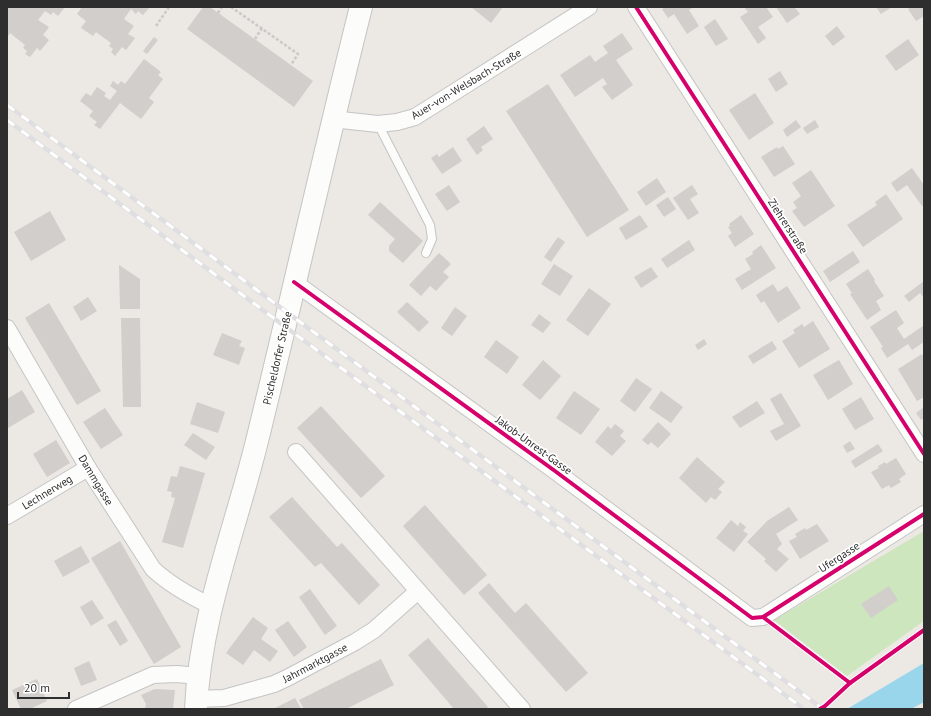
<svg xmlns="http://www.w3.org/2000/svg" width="931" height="716" viewBox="0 0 931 716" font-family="'PT Sans',sans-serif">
<rect width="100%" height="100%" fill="#ece8e4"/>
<path fill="#cee6be" d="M924 531V621L847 676 774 620Z"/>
<path fill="#99d6ec" d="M924 663V702L911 709H847Z"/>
<g fill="#d1cecb">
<path d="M7 7 17 8 65 7 58 16 53 12 51 15 45 11 38 20 49 27 43 35 49 40 40 51 37 48 30 57 25 54 27 51 23 48 25 45 10 33 7 38Z"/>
<path d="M82 7 90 8 150 7 143 15 138 11 136 14 131 9 124 19 134 26 128 34 135 38 126 50 122 47 115 56 111 52 113 49 109 46 111 43 96 32 93 36 81 28 86 21 77 14Z"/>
<path d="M203 7H210L313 81 294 107 187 29Z"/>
<path d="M471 7H503L491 23Z"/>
<path d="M666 7H694L689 10 699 26 687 34 674 14 668 18 662 9Z"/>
<path d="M744 7H766L773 17 758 27 766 38 758 44 740 17 748 12Z"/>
<path d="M776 7H794L800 14 787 23Z"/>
<path d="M876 7H892L881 14Z"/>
<path d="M911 7H924V16L916 21 908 9Z"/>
<path d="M715 19 728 39 716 46 704 27Z"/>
<path d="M837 26 845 37 833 46 825 36Z"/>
<path d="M622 33 633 49 616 60 633 85 612 100 602 87 607 84 603 78 575 97 560 75 590 55 595 62 608 53 603 46Z"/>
<path d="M154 37 158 40 147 54 143 51Z"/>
<path d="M908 39 919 55 896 71 885 56Z"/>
<path d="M144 59 161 72 158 75 163 79 149 98 154 102 141 119 120 103 100 129 94 125 97 122 89 116 93 111 80 101 86 93 91 96 97 87 106 93 104 96 110 100 117 91 110 86 113 81 118 85 121 81 125 84Z"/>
<path d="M780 71 788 84 776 92 768 79Z"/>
<path d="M548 84 629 210 587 237 506 111Z"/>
<path d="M755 93 774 123 749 140 729 110Z"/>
<path d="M796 120 801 127 787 137 783 130Z"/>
<path d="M815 120 819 127 807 134 803 128Z"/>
<path d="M484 126 493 139 481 147 483 150 477 155 466 139Z"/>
<path d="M783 146 795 164 774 177 761 157 777 147 778 149Z"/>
<path d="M453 147 462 161 442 174 431 158 437 154 439 157Z"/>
<path d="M912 168 924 185V205L922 206 907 185 897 192 891 183Z"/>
<path d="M811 170 835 206 804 227 792 211 797 208 793 202 801 196 792 183Z"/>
<path d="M657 178 666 192 646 206 637 192Z"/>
<path d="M449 185 460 202 447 211 435 194Z"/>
<path d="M692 185 698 194 690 199 699 213 688 220 673 198Z"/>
<path d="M886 194 903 219 863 247 847 225 877 205 875 202Z"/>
<path d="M668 197 676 209 664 217 656 205Z"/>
<path d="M380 202 423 241 403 263 389 251V246L395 239 368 215Z"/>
<path d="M50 211 66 240 31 261 14 232Z"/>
<path d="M640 215 648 227 626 240 619 228Z"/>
<path d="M741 215 754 234 735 247 728 236 732 233 728 227 730 226 729 224Z"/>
<path d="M558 237 565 242 551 262 544 257Z"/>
<path d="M689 240 695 250 667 268 661 259Z"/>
<path d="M761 245 776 268 742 290 735 279 751 269 745 259 753 254 752 252Z"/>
<path d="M853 251 860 262 830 282 823 271Z"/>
<path d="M439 253 451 264 443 272 449 277 436 291 430 286 421 296 409 285Z"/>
<path d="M554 264 573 276 560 296 541 284Z"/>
<path d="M119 265 140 279V309H120Z"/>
<path d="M651 267 658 277 641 288 634 277Z"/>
<path d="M868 269 875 280 874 281 884 296 876 301 881 310 867 320 850 294 852 293 846 284Z"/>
<path d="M924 281V298L920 293 909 302 904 296Z"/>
<path d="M773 284 778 292 787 286 801 308 778 323 764 301 761 303 756 295Z"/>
<path d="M589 288 611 304 588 336 566 320Z"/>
<path d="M88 297 97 311 81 321 73 307Z"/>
<path d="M407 302 429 322 419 332 397 312Z"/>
<path d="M49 303 101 391 77 405 25 318Z"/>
<path d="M455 307 467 316 452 336 441 328Z"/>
<path d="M896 310 904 323 897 328 904 339 923 326 924 342 912 350 908 344 887 358 881 348 883 347 870 327Z"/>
<path d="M539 314 551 323 543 333 531 325Z"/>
<path d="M121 318H140L141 407H123Z"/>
<path d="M813 321 830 349 799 368 782 341 795 333 793 330 802 324 804 327Z"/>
<path d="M222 333 242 341 239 346 245 348 239 365 213 355Z"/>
<path d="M704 339 707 344 698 350 695 345Z"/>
<path d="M496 340 519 357 507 374 484 357Z"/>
<path d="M772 341 777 349 753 364 748 356Z"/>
<path d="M922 354 924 357V397L917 401 898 369Z"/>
<path d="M543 360 561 376 540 400 522 385Z"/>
<path d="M839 360 853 384 828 400 813 375Z"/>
<path d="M636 378 652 389 635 412 620 401Z"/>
<path d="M22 390 35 412 8 428 7 399Z"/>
<path d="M574 391 600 409 581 435 556 418Z"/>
<path d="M661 391 683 407 671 423 649 408Z"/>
<path d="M781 393 801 426 776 441 770 431 784 424 770 399Z"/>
<path d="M861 397 874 419 855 430 842 409Z"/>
<path d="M757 401 765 413 740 428 732 417Z"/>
<path d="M197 402 225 412 218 433 190 424Z"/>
<path d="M321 406 385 476 361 498 297 428Z"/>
<path d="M924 407V418L921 420 916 413Z"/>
<path d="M105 408 123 435 101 449 83 422Z"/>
<path d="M658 422 671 434 658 448 651 442 648 445 642 440Z"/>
<path d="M615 424 624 431 620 436 626 441 612 456 595 442 608 426 611 429Z"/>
<path d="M193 433 215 447 206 460 184 445Z"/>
<path d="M56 440 70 463 47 477 33 454Z"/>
<path d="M850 441 855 449 847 453 843 446Z"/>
<path d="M878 444 883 451 855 468 851 461Z"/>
<path d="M697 457 725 482 718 489 722 492 715 500 711 497 706 503 679 478Z"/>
<path d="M896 458 906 474 899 479 901 482 891 488 889 485 882 489 871 472 879 468 878 466 885 462 886 464Z"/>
<path d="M180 466 205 473 183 548 162 542 175 498 171 497 172 492 167 491 171 476 177 477Z"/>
<path d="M292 497 337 547 342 543 380 585 359 605 321 563 315 567 269 517Z"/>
<path d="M425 505 487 575 464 595 403 526Z"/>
<path d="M789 507 798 520 776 534 782 544 777 549 789 559 776 572 764 561 766 559 747 542 767 521Z"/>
<path d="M731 520 738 526 740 522 746 527 743 531 748 534 734 552 716 538Z"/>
<path d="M817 524 829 541 800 559 789 541 797 537 795 534 805 528 806 530Z"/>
<path d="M120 541 181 647 154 664 91 558Z"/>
<path d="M81 546 90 562 63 577 54 561Z"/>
<path d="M489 583 515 613 526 603 588 673 566 692 478 593Z"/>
<path d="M889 586 898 600 871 618 861 604Z"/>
<path d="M310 589 337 626 325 635 299 597Z"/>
<path d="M92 600 104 618 91 626 80 607Z"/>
<path d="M253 617 268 628 261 639 278 651 270 662 254 650 243 665 226 653Z"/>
<path d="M116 620 128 641 120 646 107 625Z"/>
<path d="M288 621 307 647 294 657 275 630Z"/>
<path d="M428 638 488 707 486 709H454L408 655Z"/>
<path d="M381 659 394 685 346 709H304L299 700Z"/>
<path d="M89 661 97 680 81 686 74 668Z"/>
<path d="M37 679 47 701 30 709H21L12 690Z"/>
<path d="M155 689 175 690 173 709H145L146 704 141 695Z"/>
<path d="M295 698 301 709H273Z"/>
</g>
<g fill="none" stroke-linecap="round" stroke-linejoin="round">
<defs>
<path id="service" d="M378 124 430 225 432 239 426 253"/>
<g id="minor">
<path d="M636 7 924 454"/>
<path d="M332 119 378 124 397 122 415 117 589 7"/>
<path d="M294 282 555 471 752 618 763 617 924 514"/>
<path d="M7 328 88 468 153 569C170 585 190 596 211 606"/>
<path d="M296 452 522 709"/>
<path d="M7 516 88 468"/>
<path d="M196 699 224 698 274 684 287 678 355 642 374 630 418 591"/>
<path d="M76 709 153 675 177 674 198 676"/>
</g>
<path id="secondary" d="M196 709C200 615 236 528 258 437 293 294 325 150 361 7"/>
</defs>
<use href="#service" stroke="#c5c4c5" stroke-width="10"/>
<use href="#minor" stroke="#c5c4c5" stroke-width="18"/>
<use href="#secondary" stroke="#c5c4c5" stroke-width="24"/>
<g stroke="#c9c9c8" stroke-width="2.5" stroke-dasharray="3 2" stroke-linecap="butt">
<path d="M231 7 298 54 291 65"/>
<path d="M218 13 222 7"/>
<path d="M156 26 169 7"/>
<path d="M255 39 262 28"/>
</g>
<use href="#service" stroke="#fcfcfb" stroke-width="8"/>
<use href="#minor" stroke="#fcfcfb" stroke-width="16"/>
<use href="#secondary" stroke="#fcfcfb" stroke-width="22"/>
<defs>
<g id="rail">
<path d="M7 105 823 709"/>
<path d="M7 120 314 348 804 709"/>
</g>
</defs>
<use href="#rail" stroke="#dfdfe1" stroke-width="4.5"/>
<use href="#rail" stroke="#fff" stroke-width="3" stroke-dasharray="9" stroke-linecap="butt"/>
<defs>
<g id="cycleway">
<path d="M636 7 924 454"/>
<path d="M294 282 555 471 752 618 763 617 924 514"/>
<path d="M763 617 850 683"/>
<path d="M820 709 825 706 850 683 924 630"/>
</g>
</defs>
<use href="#cycleway" stroke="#fff" stroke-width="6"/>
<use href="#cycleway" stroke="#d6006c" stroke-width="4"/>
</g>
<g text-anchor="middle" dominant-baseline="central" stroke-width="3.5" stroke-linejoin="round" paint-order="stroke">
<g font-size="11" fill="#2e2e2e" stroke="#fff">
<text transform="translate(466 84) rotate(-31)">Auer-von-Welsbach-Straße</text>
<text transform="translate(788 226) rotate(57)">Ziehrerstraße</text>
<text transform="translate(277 358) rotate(-77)">Pischeldorfer Straße</text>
<text transform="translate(534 445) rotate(36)">Jakob-Unrest-Gasse</text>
<text transform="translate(96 480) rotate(59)">Dammgasse</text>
<text transform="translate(47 492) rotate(-31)">Lechnerweg</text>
<text transform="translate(839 557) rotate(-33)">Ufergasse</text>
<text transform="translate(315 663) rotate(-28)">Jahrmarktgasse</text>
</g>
</g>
<rect width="931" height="716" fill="none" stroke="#2e2e2e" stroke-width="16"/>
<path d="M18 692v6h51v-6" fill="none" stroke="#2e2e2e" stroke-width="2"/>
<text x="24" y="692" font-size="12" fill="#2e2e2e" stroke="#ffffff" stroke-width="3" paint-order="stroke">20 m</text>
</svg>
